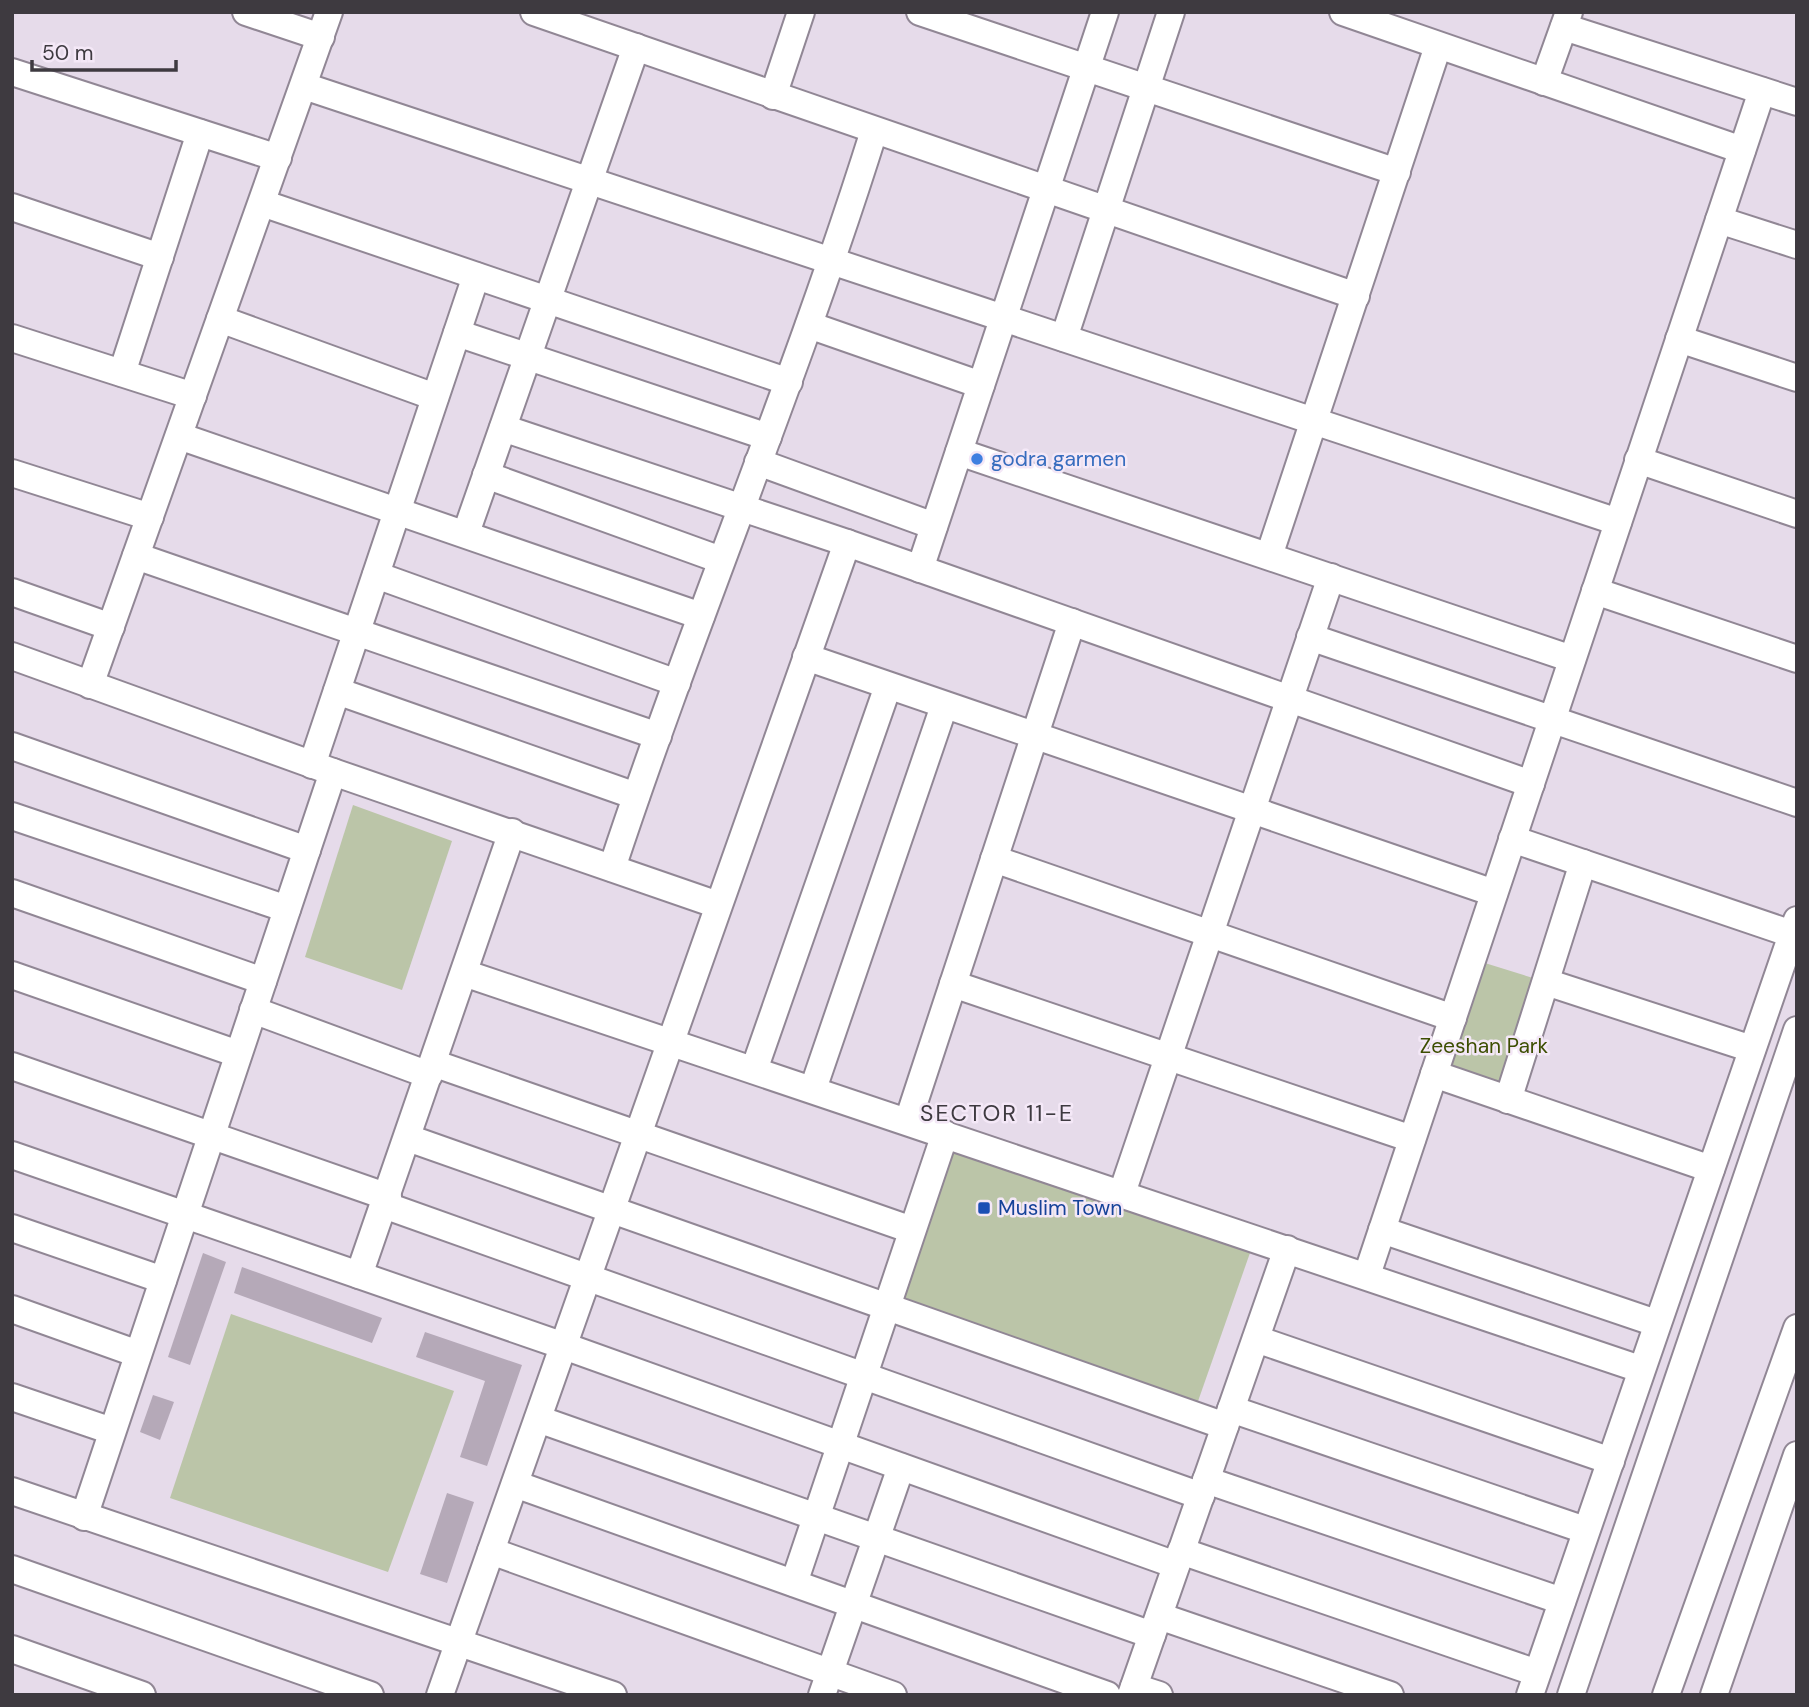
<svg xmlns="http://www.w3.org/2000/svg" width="1809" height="1707" viewBox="0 0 1809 1707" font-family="'DM Sans',sans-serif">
<rect width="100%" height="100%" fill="#e6dbea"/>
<g fill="#bbc5a8">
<path d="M353 805 452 841 402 990 305 957Z"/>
<path d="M1472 959 1546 982 1508 1100 1434 1074Z"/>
<path d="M952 1147 1251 1250 1196 1407 901 1300Z"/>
<path d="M231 1314 454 1391 388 1572 170 1498Z"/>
</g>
<g fill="#b5a9b8">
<path d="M203 1253 226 1262 190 1365 168 1357Z"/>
<path d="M242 1267 382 1318 372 1343 234 1293Z"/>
<path d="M425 1332 522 1365 487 1466 460 1457 485 1381 416 1357Z"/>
<path d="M153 1395 174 1402 160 1440 140 1432Z"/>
<path d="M447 1493 474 1502 447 1583 420 1574Z"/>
</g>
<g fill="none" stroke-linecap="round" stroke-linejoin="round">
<defs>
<g id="minor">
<path d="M246 12 321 37"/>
<path d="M534 12 1356 296"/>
<path d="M920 12 1397 172"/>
<path d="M1343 12 1742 150"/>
<path d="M1564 27 1797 102"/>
<path d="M12 72 278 158"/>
<path d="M1544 82 1569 12"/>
<path d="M304 86 1618 522"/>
<path d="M773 96 801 12"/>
<path d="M262 203 789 382"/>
<path d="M12 207 160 257"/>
<path d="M1719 220 1797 245"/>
<path d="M220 319 435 397"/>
<path d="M809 325 981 385"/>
<path d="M457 333 768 437"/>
<path d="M12 338 193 396"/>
<path d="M1064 338 1171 12"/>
<path d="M1679 339 1797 378"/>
<path d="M122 373 200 133"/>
<path d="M503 428 847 543 1531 784"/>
<path d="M179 436 701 616"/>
<path d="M959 452 1572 659"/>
<path d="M1638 460 1797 514"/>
<path d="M758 462 934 526"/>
<path d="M12 473 150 517"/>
<path d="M486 475 721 560"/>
<path d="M466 533 636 47"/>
<path d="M136 556 658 736"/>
<path d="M1269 556 1438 46"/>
<path d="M920 569 1105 12"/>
<path d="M376 575 677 683"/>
<path d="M1595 591 1797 659"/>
<path d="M12 592 111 627"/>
<path d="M1310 637 1797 803"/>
<path d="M12 656 333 772 718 905"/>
<path d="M806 657 1494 893"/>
<path d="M90 685 329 12"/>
<path d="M337 691 636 796"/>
<path d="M12 746 307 850"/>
<path d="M312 765 476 276"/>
<path d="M12 816 287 909"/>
<path d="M1512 839 1792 934"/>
<path d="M994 859 1453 1018"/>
<path d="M612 868C694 620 796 380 874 131"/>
<path d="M12 893 263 981"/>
<path d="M464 973 1640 1369"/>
<path d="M12 975 238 1054"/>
<path d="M1546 982 1752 1049"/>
<path d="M953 984 1412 1139"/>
<path d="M253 1010 429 1075"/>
<path d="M433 1063 912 1230"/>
<path d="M12 1066 388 1197"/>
<path d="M754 1070 888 686"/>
<path d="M1434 1074 1711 1169"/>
<path d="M813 1089 944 706"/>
<path d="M1508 1100 1583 863"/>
<path d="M908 1121 1072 622"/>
<path d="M408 1138 1225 1426"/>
<path d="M12 1155 564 1346 1176 1565"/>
<path d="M1122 1193 1331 577"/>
<path d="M384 1205 1201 1496"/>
<path d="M12 1228 163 1280"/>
<path d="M1382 1230 1656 1323"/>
<path d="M359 1275 512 832"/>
<path d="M1367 1275 1762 91"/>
<path d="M12 1309 138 1354"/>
<path d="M1256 1339 1611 1461"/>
<path d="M12 1397 112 1431"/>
<path d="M1231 1409 1585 1530"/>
<path d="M538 1419 1152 1635"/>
<path d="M1206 1480 1562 1601"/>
<path d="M515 1484 1107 1695"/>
<path d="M12 1491 613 1695"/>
<path d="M84 1517 333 772"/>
<path d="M491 1551 893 1695"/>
<path d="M1181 1551 1537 1673"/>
<path d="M12 1569 370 1695"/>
<path d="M794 1583 945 1134"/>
<path d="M1159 1616 1390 1695"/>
<path d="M12 1649 142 1695"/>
<path d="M1134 1687 1159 1695"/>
<path d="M440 1695 847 543"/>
<path d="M822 1695 901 1467"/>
<path d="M1131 1695 1287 1249"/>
<path d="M1530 1695 1797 920"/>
<path d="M1571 1695 1797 1030"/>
<path d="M1666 1695 1797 1328"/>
<path d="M1714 1695 1797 1455"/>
</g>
</defs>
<use href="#minor" stroke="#918795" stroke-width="30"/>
<use href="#minor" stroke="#fff" stroke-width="26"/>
</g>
<circle fill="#3f7fe0" stroke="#f4e8f7" stroke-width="2.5" cx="977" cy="459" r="7"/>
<rect fill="#1a4fb4" stroke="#f4e8f7" stroke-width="2.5" x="977" y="1201" width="14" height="14" rx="3.5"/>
<g text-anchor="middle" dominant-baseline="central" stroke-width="5" stroke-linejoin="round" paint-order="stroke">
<g font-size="21" fill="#366cbe" stroke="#f4e8f7" text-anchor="start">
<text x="991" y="459">godra garmen</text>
</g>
<g font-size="21" fill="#3d4e02" stroke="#f4e8f7">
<text x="1484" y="1046">Zeeshan Park</text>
</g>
<g font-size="21" fill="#164399" stroke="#f4e8f7" text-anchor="start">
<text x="998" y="1208">Muslim Town</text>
</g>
<g font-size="23" letter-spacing="2" fill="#3e3a40" stroke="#f4e8f7">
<text x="997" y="1113">SECTOR 11-E</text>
</g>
</g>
<rect width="1809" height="1707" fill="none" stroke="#3e3a40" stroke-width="28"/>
<path d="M32 60v10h144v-10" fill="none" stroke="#3e3a40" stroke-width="3.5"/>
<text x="42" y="60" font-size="21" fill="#3e3a40" stroke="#f4e8f7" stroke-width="5" paint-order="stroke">50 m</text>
</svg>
